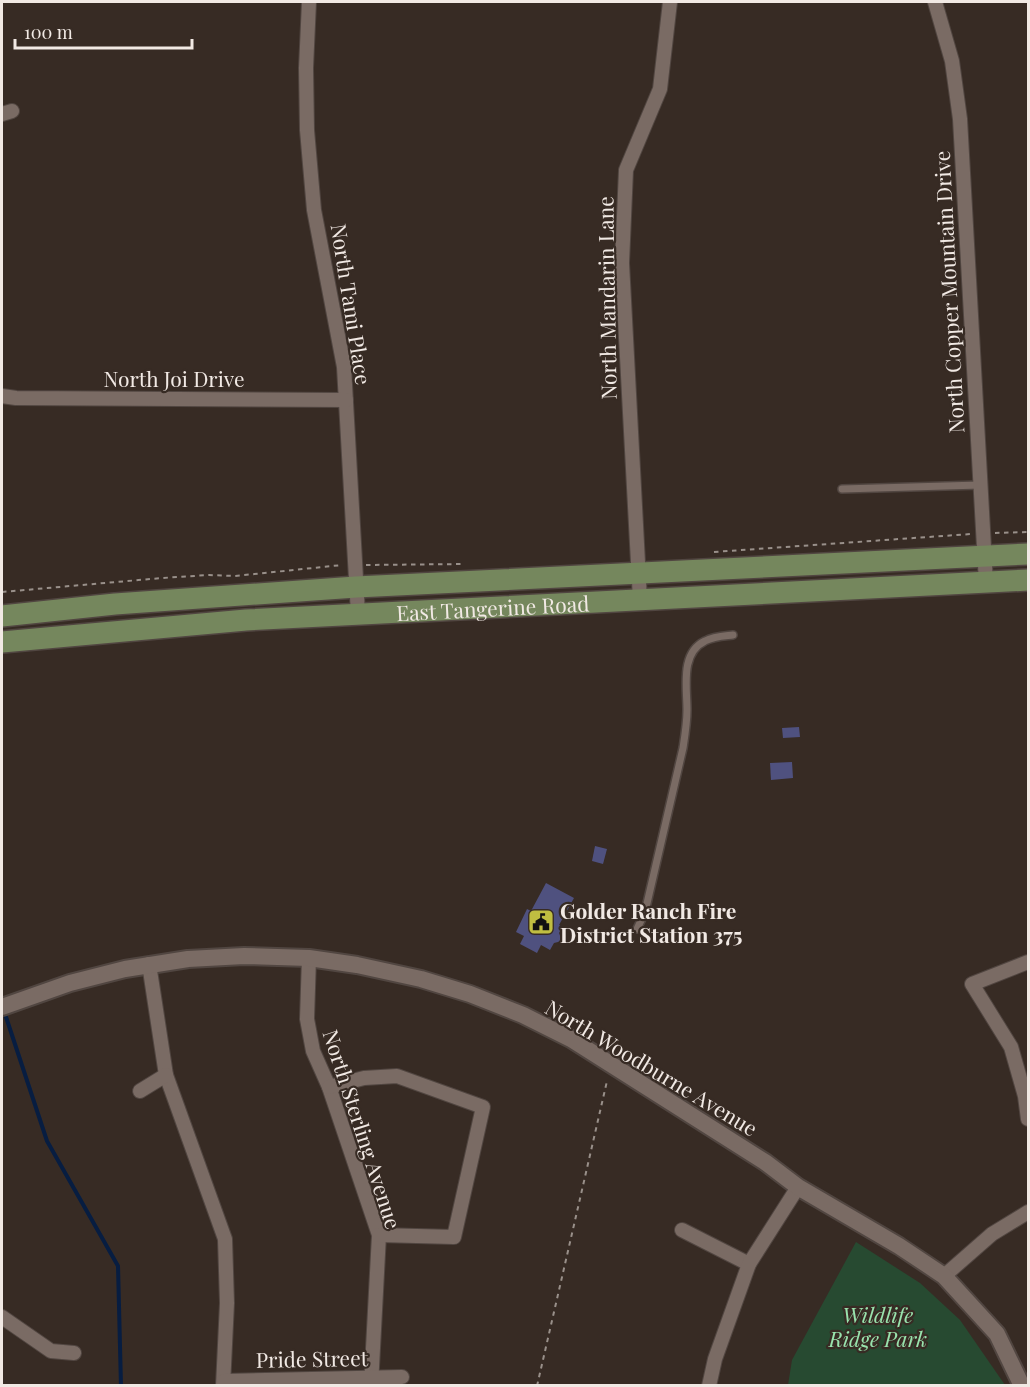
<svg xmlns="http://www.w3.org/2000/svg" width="1030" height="1387" viewBox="0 0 1030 1387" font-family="'Playfair Display',serif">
<rect width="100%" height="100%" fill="#372b24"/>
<path fill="#274a31" d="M856 1242 920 1283 960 1320 1005 1385H788L792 1360Z"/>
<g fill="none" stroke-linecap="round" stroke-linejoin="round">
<path stroke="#071d41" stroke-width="4" d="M6 1017 47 1141 118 1266 121 1386"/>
</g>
<g fill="#4f517f">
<path d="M799 727 800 737 783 738 782 728Z"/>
<path d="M792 762 793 778 771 780 770 763Z"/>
<path d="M595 846 607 849 603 864 592 861Z"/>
<path d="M546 883 574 898 559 925 562 927 559 933 562 941 554 943 550 950 541 945 537 953 520 944 524 936 516 932 527 909 531 911Z"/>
</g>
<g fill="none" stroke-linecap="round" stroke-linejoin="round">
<defs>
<g id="service">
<path d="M842 489 980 485"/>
<path d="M637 929 645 912 683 748C685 735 687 723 687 710 687 687 680 653 705 641 714 636 724 636 733 635"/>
</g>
<g id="minor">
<path d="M309 2 306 68 307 130 314 210 344 367 358 614"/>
<path d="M935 2 952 61 960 119 986 583"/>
<path d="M2 114 12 111"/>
<path d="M2 396 16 398 346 400"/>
<path d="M640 600 622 263 626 170 660 89 670 2"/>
<path d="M309 958 307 1019 313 1051 329 1087 379 1235 371 1386"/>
<path d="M1028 962 972 984 1011 1047 1025 1096 1028 1119"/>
<path d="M149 964 166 1075 225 1239 227 1303 223 1386"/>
<path d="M329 1087 364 1078 397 1076 483 1107 454 1237 379 1235"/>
<path d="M140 1091 166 1075"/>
<path d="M682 1230 749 1264"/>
<path d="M944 1276 992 1234 1028 1212"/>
<path d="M2 1317 51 1351 74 1353"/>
<path d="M224 1381 402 1377"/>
<path d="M709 1386 715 1359 749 1264 798 1187"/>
</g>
<path id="tertiary" d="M2 1007 70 983 125 969 188 959 244 956 309 958 357 965 421 979 470 994 523 1015 571 1039 765 1162 798 1187 899 1246 944 1276 997 1334 1022 1386"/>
<g id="primary">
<path d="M2 616 115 604 356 587 1028 554"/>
<path id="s1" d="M2 642 246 620 1028 580"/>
</g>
</defs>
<use href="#service" stroke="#514641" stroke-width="10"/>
<use href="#minor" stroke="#514641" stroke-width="16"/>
<use href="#tertiary" stroke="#514641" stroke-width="20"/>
<use href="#primary" stroke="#514641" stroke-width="24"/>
<g stroke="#99908a" stroke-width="2" stroke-dasharray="4.5 4.5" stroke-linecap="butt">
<path d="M995 533 1028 532"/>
<path d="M714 552 971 534"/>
<path d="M366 565 465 564"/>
<path d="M2 592 162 578 209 575 235 576 342 565"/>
<path d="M537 1386 607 1081"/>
</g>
<use href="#service" stroke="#7a6b64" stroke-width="7"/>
<use href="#minor" stroke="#7a6b64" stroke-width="14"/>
<use href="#tertiary" stroke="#7a6b64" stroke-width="16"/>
<use href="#primary" stroke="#75875d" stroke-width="21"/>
</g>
<defs>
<symbol id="civic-square" viewBox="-11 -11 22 22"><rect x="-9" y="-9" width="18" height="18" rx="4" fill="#c0be41" stroke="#372b24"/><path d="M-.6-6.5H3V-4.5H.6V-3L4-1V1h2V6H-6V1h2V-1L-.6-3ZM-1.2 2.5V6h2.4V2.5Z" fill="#111"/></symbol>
</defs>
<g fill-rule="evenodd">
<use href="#civic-square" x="526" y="907" width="30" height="30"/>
</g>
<g text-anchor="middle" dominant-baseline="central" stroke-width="4.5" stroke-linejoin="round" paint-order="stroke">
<g font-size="21" fill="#f1e9e4" stroke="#372b24">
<text transform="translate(948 292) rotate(-93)">North Copper Mountain Drive</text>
<text transform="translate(606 298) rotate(-91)">North Mandarin Lane</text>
<text transform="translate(352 304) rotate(81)">North Tami Place</text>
<text x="174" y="378">North Joi Drive</text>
<text stroke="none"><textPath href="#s1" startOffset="492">East Tangerine Road</textPath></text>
<text transform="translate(652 1067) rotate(31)">North Woodburne Avenue</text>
<text transform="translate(363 1129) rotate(72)">North Sterling Avenue</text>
<text transform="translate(312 1358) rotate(-1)">Pride Street</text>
</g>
<g font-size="21" font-weight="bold" fill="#f1e9e4" stroke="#372b24" text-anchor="start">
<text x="560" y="910">Golder Ranch Fire<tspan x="560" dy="24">District Station 375</tspan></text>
</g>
<g font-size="21" font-style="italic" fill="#99e3ad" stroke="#372b24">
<text x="878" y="1314">Wildlife<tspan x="878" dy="24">Ridge Park</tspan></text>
</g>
</g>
<rect width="1030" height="1387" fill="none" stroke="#f1e9e4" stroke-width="6"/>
<path d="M15 39v9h177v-9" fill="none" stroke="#f1e9e4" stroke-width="3"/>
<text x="24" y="39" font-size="18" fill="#f1e9e4" stroke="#372b24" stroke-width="4.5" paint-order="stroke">100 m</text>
</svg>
